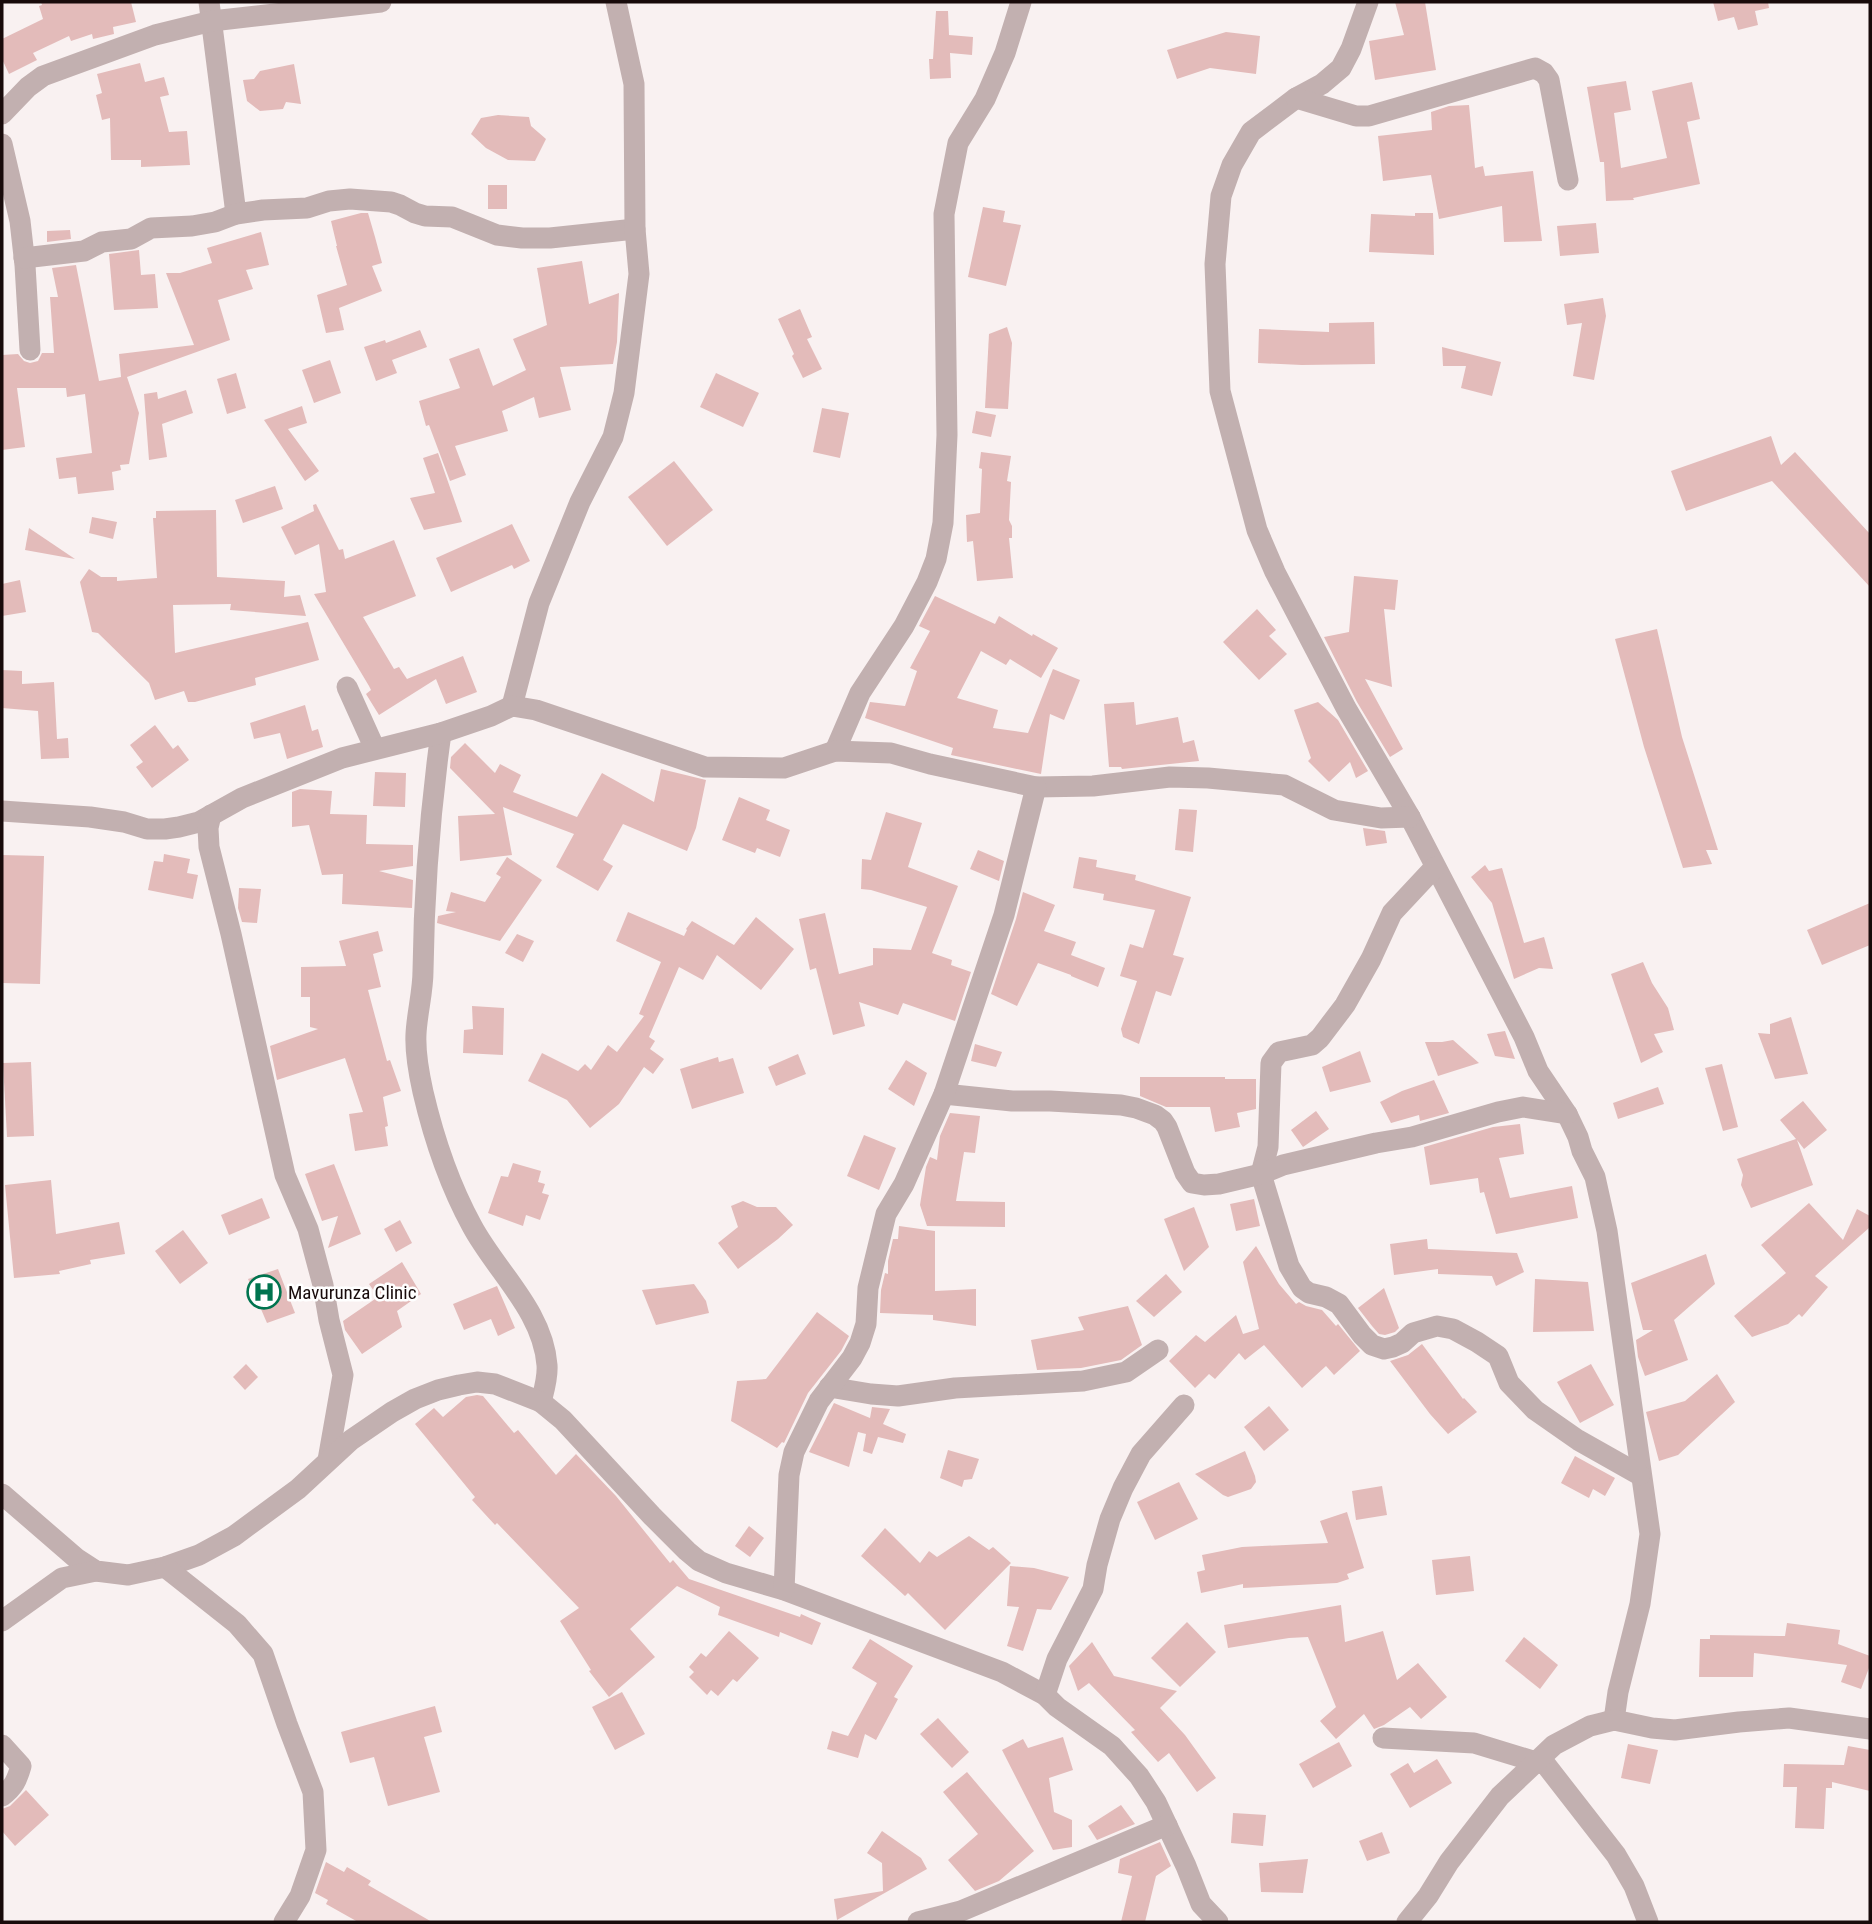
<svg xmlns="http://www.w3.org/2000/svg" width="1872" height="1924" viewBox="0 0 1872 1924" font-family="'Roboto Condensed',sans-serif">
<rect width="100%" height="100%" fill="#f9f1f1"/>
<g fill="#e3bbba">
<path d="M41 2H131L136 22 113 27 114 34 93 39 92 34 71 41 69 36 33 53 37 60 9 74 2 59V39L43 19 39 6 42 5Z"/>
<path d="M1395 2H1425L1436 70 1375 80 1369 41 1404 35Z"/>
<path d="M1713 2H1768L1769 8 1755 11 1758 25 1738 30 1734 17 1718 21Z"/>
<path d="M936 11H948L949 35 973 37 972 55 950 53 951 78 930 79 929 59H933Z"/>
<path d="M1226 32 1260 36 1256 74 1210 68 1177 79 1167 50Z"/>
<path d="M140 63 145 82 164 77 169 95 160 97 169 132 187 131 190 165 141 167V160H111L110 118 102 120 96 95 102 93 97 74Z"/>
<path d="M294 64 301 104 286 102 283 109 260 111 247 101 243 80 254 79 260 71Z"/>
<path d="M1626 81 1631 110 1614 113 1621 168 1667 158 1652 91 1692 82 1700 119 1687 122 1700 184 1633 198 1634 200 1606 201 1604 162H1600L1587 87Z"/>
<path d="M1469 105 1475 168 1483 166 1485 176 1533 171 1542 241 1504 242 1502 206 1439 219 1431 175 1383 181 1378 136 1432 130 1431 112 1449 106Z"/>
<path d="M498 115 529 117 531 126 546 139 535 161 508 160 486 148 471 134 481 118Z"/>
<rect x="488" y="185" width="19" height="24"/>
<path d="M983 207 1005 211 1003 222 1021 225 1006 286 968 277Z"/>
<path d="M361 213H368L375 237 382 263 372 266 382 291 339 308 344 330 326 333 317 295 347 285 336 246H337L331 221Z"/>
<path d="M1415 213H1433L1434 255 1369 252 1371 214 1415 216Z"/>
<path d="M1596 223 1599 253 1560 256 1557 226Z"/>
<path d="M70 230 71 239 47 242V231Z"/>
<path d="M261 232 269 265 246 270 253 289 218 300 230 340 127 377 139 413 129 464 120 465 121 470 112 472 114 490 78 494 76 477 59 479 56 458 92 453 85 394 67 397 66 388H17L25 447 2 450V355L18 354 24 361 30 363 38 361 42 353H54L50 297H58L52 268 76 265 99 381 121 377 119 354 194 345 166 273H180L212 263 207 248Z"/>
<path d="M139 250 141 275 155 274 158 308 114 310 109 254Z"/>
<path d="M582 261 589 304 619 293 617 342 613 364 560 367 571 410 539 418 534 397 502 411 508 431 455 446 466 475 450 481 429 425 426 426 419 401 460 388 449 359 479 348 493 386 526 370 513 339 547 325 537 268Z"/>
<path d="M1603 298 1606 316 1594 380 1573 376 1582 323 1567 325 1564 304Z"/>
<path d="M800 309 812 337 807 339 822 369 803 378 792 356 794 354 778 319Z"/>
<path d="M1374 322 1375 364 1302 365 1258 363 1259 329 1329 332V323Z"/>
<path d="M1007 327 1012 343 1008 409 985 408 989 334Z"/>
<path d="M420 330 427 347 392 360 397 373 376 381 364 347 385 340 386 343Z"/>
<path d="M1442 347 1501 362 1492 396 1461 388 1466 366H1443Z"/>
<path d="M330 360 341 393 314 403 302 370Z"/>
<path d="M236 373 246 408 227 414 217 379Z"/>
<path d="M716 373 759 393 743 427 700 407Z"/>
<path d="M186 390 193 413 162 424 167 457 149 460 144 394 157 392 158 399Z"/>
<path d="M302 406 307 423 288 429 319 471 305 481 264 420Z"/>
<path d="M822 408 849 413 840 458 813 452Z"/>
<path d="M976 411 996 415 991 437 972 433Z"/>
<path d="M1771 436 1781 465 1795 452 1870 534V587L1772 481 1686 511 1671 471Z"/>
<path d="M981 452 1011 456 1007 481 1011 482 1009 520 1012 526V538H1009L1013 578 977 581 973 541 967 542 966 515 980 513 982 469 979 468Z"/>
<path d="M438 453 462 522 424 530 410 498 435 493 423 458Z"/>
<path d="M674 461 713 510 667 546 628 497Z"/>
<path d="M275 486 283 509 243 523 235 500Z"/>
<path d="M316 504 339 550 343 549 345 559 394 540 416 596 363 617 394 669 399 667 407 679 463 656 477 692 446 704 436 679 379 715 366 694 371 690 369 686 314 594 326 592 319 544 295 555 281 527 314 511 313 505Z"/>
<path d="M216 510 217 577 285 581 284 597 300 595 306 616 230 610 231 604 173 605 175 653 308 622 319 660 255 678 256 685 195 702H188L184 691 155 700 149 683 98 633 92 632 80 582 89 569 101 577H117V581L157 578 153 518H156V511Z"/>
<path d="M92 517 117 522 113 539 89 533Z"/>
<path d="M512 524 530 561 514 569 512 565 451 592 436 558Z"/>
<path d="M29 528 75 559 25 550Z"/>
<path d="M1354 576 1398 580 1395 610 1384 609 1392 687 1365 679 1403 749 1390 757 1357 702 1324 637 1349 632Z"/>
<path d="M20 580 26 612 2 616V584Z"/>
<path d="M935 596 995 624 999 616 1032 636 1033 634 1058 648 1041 678 1010 659 1006 665 981 651 957 698 998 710 993 728 1028 733 1053 669 1080 680 1064 720 1050 714 1041 774 951 755 953 748 865 718 870 702 905 706 917 671 910 668 930 631 919 626Z"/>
<path d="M1257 609 1276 630 1269 636 1287 654 1259 680 1223 642Z"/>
<path d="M1657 629 1682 737 1718 850H1706L1712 864 1683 868 1644 747 1615 639Z"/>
<path d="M2 670 22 671V684L54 682 57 739 68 738 69 758 41 759 38 711 2 708Z"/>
<path d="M1134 702 1136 725 1178 717 1183 743 1194 740 1199 761 1122 769 1121 767H1109L1104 704Z"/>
<path d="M1318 702 1338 720 1368 771 1356 778 1350 762 1329 782 1308 761 1311 758 1294 710Z"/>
<path d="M305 705 312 731 318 729 323 747 287 759 280 733 254 739 250 723Z"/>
<path d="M155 725 173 749 178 745 189 760 152 788 136 767 143 762 130 745Z"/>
<path d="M465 743 495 773 500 764 521 775 513 792 577 817 602 773 654 802 661 769 706 780 696 828 687 851 623 824 603 860 613 866 598 891 556 867 574 834 503 807 512 855 460 861 458 816 495 814 450 768 451 757Z"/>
<path d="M375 772 406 773 405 807 373 806Z"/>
<path d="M300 789 332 791 330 814 367 815 366 844 413 845V866L379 871 413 880 412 908 342 904 343 874 322 875 309 825 292 827V792Z"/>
<path d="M739 797 770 810 766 820 790 830 780 857 757 848 755 853 722 840Z"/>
<path d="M1179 809 1197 810 1193 852 1175 850Z"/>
<path d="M886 812 922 823 908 867 958 886 932 953 952 960 951 965 971 972 955 1021 903 1003 898 1015 859 1002 865 1026 833 1035 816 968 810 970 799 919 825 913 839 974 873 965V948L911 950 927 907 871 890 861 889 862 859 871 860Z"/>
<path d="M1363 828 1385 831 1387 843 1366 846Z"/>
<path d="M978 850 1004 861 999 881 970 869Z"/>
<path d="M164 854 190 859 187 873 198 875 193 899 148 890 154 861 163 862Z"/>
<path d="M2 855 44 856 40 984 2 983Z"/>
<path d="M507 857 542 880 500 941 437 923 438 916 456 912 446 911 451 892 485 902 501 877 496 874Z"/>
<path d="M1079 857 1097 860 1096 867 1136 875 1135 880 1191 897 1173 955 1184 958 1171 996 1156 991 1139 1044 1123 1037 1121 1029 1137 981 1120 976 1130 944 1143 948 1155 910 1103 900 1104 894 1073 888Z"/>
<path d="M1485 865 1489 871 1502 868 1524 943 1544 937 1553 969 1539 968 1514 979 1492 903 1471 877Z"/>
<path d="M239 888 261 889 257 923 242 922 238 908Z"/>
<path d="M1023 892 1055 905 1044 931 1076 942 1071 955 1105 968 1098 987 1071 976V975L1038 963 1017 1006 991 994 1016 919Z"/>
<path d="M1870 903V945L1822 965 1807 930Z"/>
<path d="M628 912 684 936 687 930 686 929 692 921 734 945 756 917 794 949 761 990 717 955 703 980 679 967 649 1037 655 1041 650 1049 664 1059 653 1074 644 1067 619 1104 590 1128 567 1100 528 1081 542 1053 578 1071 585 1064 591 1070 608 1045 617 1052 644 1016 639 1014 661 962 616 941Z"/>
<path d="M378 931 383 951 373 954 381 987 368 990 387 1061 390 1060 401 1091 383 1097 388 1126 385 1127 388 1146 355 1151 349 1114 363 1112 345 1058 277 1080 270 1046 318 1029 310 1027V997H301V967L346 966 339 941Z"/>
<path d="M517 934 534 941 523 962 505 953Z"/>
<path d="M1643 962 1652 983 1668 1008 1674 1030 1654 1034 1663 1052 1641 1063 1611 974Z"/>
<path d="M472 1006 504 1008 503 1055 463 1053 464 1030 473 1029Z"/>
<path d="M1791 1017 1808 1074 1775 1079 1758 1033 1770 1034V1024Z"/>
<path d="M1505 1031 1515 1059 1495 1056 1487 1034Z"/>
<path d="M1453 1040 1479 1063 1438 1076 1425 1042H1442Z"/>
<path d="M975 1044 1002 1052 996 1067 971 1061Z"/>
<path d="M1360 1051 1371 1082 1330 1092 1322 1067Z"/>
<path d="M798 1054 806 1074 776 1086 768 1067Z"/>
<path d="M718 1057 719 1062 733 1058 744 1093 692 1109 680 1069Z"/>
<path d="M906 1060 927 1073 914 1106 888 1089Z"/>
<path d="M31 1062 34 1136 7 1137 3 1063Z"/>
<path d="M1722 1064 1738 1127 1723 1131 1705 1068Z"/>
<path d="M1140 1077H1225V1079H1256V1109L1237 1113 1240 1127 1215 1132 1210 1107H1166L1140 1096Z"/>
<path d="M1434 1080 1449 1113 1420 1121 1419 1115 1391 1123 1380 1102 1402 1091Z"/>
<path d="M1658 1087 1664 1104 1618 1119 1613 1103Z"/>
<path d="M1803 1101 1827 1130 1804 1149 1797 1140 1813 1185 1751 1208 1741 1185 1743 1175 1737 1159 1796 1139 1780 1120Z"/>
<path d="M1316 1111 1329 1129 1303 1147 1291 1130Z"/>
<path d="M950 1113 980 1116 975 1153 964 1152 956 1201 1005 1202V1227L927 1226 920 1205 926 1167 930 1157 937 1160 940 1136Z"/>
<path d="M1520 1124 1524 1154 1499 1158 1510 1198 1572 1186 1578 1218 1496 1234 1484 1192 1480 1193 1478 1178 1430 1185 1424 1147 1493 1127Z"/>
<path d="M864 1135 896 1148 879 1190 847 1176Z"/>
<path d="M513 1163 541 1171 538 1182 545 1184 542 1193 549 1195 540 1220 526 1215 523 1226 488 1213 501 1176 508 1177Z"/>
<path d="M334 1164 361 1234 328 1248 338 1216 322 1221 305 1174Z"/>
<path d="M51 1180 56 1234 119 1222 125 1254 90 1260 91 1264 59 1271 60 1274 14 1278 5 1185Z"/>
<path d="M262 1198 270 1218 229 1235 221 1215Z"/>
<path d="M1254 1199 1260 1226 1236 1231 1230 1204Z"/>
<path d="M743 1201 757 1207H776L793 1225 778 1239 738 1269 718 1243 738 1227 731 1206Z"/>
<path d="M1809 1203 1843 1240 1857 1209 1870 1216V1227L1815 1276 1828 1287 1802 1317 1799 1314 1788 1324 1752 1337 1734 1316 1786 1273 1761 1245Z"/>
<path d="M1194 1207 1209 1247 1184 1271 1164 1219Z"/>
<path d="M400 1220 412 1243 396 1252 384 1229Z"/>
<path d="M899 1226 935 1231V1291L976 1289V1326L933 1320V1315L880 1313 881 1290 885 1273 888 1274V1261L893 1239H898Z"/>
<path d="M183 1230 208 1263 180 1284 155 1251Z"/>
<path d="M1427 1239 1428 1249 1517 1253 1524 1272 1496 1286 1492 1276 1438 1274V1269L1394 1275 1390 1244Z"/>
<path d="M1256 1246 1279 1284 1296 1304 1299 1302 1306 1306 1322 1310 1336 1326 1338 1324 1360 1351 1334 1375 1326 1366 1302 1388 1264 1345 1245 1360 1239 1353 1215 1379 1209 1374 1195 1388 1169 1361 1196 1335 1205 1342 1236 1315 1243 1334 1259 1329 1243 1262Z"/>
<path d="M1706 1254 1715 1284 1674 1320 1688 1360 1645 1376 1638 1357 1636 1340 1653 1330H1643L1631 1283Z"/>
<path d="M402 1262 421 1294 397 1311 402 1327 362 1354 345 1330 343 1321 378 1297 369 1284Z"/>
<path d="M278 1269 295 1313 267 1323 248 1279Z"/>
<path d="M1166 1274 1182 1292 1154 1317 1136 1301Z"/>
<path d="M1535 1279 1588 1282 1594 1331 1533 1332Z"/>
<path d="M694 1284 706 1301 709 1313 656 1325 642 1290Z"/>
<path d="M497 1286 515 1328 498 1336 491 1319 464 1330 453 1304Z"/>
<path d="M1384 1288 1399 1328 1395 1332 1385 1335 1379 1334 1372 1326 1358 1308Z"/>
<path d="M1128 1306 1142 1345 1121 1360 1081 1368 1037 1370 1031 1340 1084 1330 1078 1317Z"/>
<path d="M817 1312 849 1336 841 1351 808 1393 784 1443 782 1442 777 1448 731 1421 737 1381 766 1379Z"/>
<path d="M1422 1344 1463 1399 1464 1398 1477 1412 1448 1434 1430 1414 1390 1361 1408 1355Z"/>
<path d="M246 1364 258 1377 245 1390 233 1377Z"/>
<path d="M1591 1364 1614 1405 1580 1423 1557 1382Z"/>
<path d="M1717 1374 1735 1402 1678 1455 1659 1461 1646 1412 1685 1401Z"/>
<path d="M477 1395 483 1396 514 1433 518 1430 556 1475 576 1454 616 1496 670 1563 673 1560 689 1579 800 1617 801 1614 821 1623 812 1645 780 1632 779 1637 718 1615 720 1607 677 1586 630 1629 655 1657 609 1697 589 1671 591 1670 560 1621 579 1608 497 1523 495 1525 472 1500 475 1497 415 1424 434 1408 443 1417 466 1397Z"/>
<path d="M834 1403 870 1418 872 1407 890 1409 883 1424 906 1434 903 1443 878 1437 872 1454 863 1451 866 1434 858 1432 849 1467 809 1452Z"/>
<path d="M1269 1406 1289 1430 1264 1451 1244 1427Z"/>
<path d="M948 1450 979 1459 972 1479 964 1480 962 1487 940 1478Z"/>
<path d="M1245 1451 1255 1476 1256 1482 1251 1489 1228 1497 1223 1495 1195 1474Z"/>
<path d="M1575 1456 1615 1478 1605 1496 1593 1489 1589 1498 1561 1483Z"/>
<path d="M1179 1482 1198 1519 1155 1540 1137 1502Z"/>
<path d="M1382 1486 1387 1515 1356 1520 1352 1491Z"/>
<path d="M1347 1512 1364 1568 1347 1574 1349 1579 1337 1583 1243 1588V1584L1201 1593 1197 1572 1205 1570 1202 1555 1242 1547 1328 1543 1320 1521Z"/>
<path d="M749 1526 764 1538 750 1557 735 1546Z"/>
<path d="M885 1528 920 1563 929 1551 937 1557 969 1536 989 1550 993 1547 1011 1563 945 1630 908 1593 905 1596 861 1556Z"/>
<path d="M1470 1556 1474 1591 1436 1595 1432 1560Z"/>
<path d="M1010 1566 1034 1568 1069 1577 1051 1610 1037 1609 1023 1651 1007 1646 1019 1607 1007 1606Z"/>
<path d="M1341 1605 1345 1642 1383 1631 1397 1680 1418 1663 1447 1697 1421 1719 1410 1707 1384 1725 1374 1729 1364 1714 1336 1739 1320 1721 1336 1707 1308 1637 1289 1638 1228 1648 1224 1625Z"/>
<path d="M1187 1622 1216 1652 1180 1687 1151 1658Z"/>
<path d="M1787 1623 1840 1630 1838 1644 1870 1656V1668H1869L1861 1689 1841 1682 1847 1665 1754 1653 1753 1677H1699L1700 1639H1710V1635L1785 1636Z"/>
<path d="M729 1631 759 1658 737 1682 733 1679 718 1696 711 1690 707 1695 689 1677 694 1672 689 1667 701 1653 706 1657Z"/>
<path d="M1524 1637 1558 1665 1540 1689 1505 1661Z"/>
<path d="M870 1639 913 1666 894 1697 898 1699 876 1740 865 1734 858 1758 827 1749 832 1731 848 1736 877 1683 852 1668Z"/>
<path d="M1092 1642 1114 1676 1177 1691 1160 1708 1185 1735 1216 1778 1197 1792 1169 1753 1158 1762 1131 1732 1135 1730 1089 1683 1078 1691 1069 1666Z"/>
<path d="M622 1692 645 1734 615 1750 592 1707Z"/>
<path d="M435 1706 442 1732 424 1737 440 1792 388 1806 374 1757 350 1763 341 1732Z"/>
<path d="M938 1718 969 1752 952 1768 920 1734Z"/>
<path d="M1063 1737 1073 1770 1049 1778 1054 1812 1072 1820V1847L1053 1850 1002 1750 1023 1739 1028 1748Z"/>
<path d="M1339 1742 1352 1766 1313 1788 1299 1764Z"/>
<path d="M1628 1744 1658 1750 1650 1784 1621 1778Z"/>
<path d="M1848 1746 1870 1750V1791L1832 1782V1788H1826L1824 1829 1795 1828 1797 1787H1783L1784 1764 1844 1765Z"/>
<path d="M1437 1759 1452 1783 1410 1808 1390 1774 1408 1763 1414 1773Z"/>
<path d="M967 1772 1034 1851 999 1881 975 1891 948 1860 978 1834 943 1792Z"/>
<path d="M26 1790 49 1815 15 1846 2 1831V1809L10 1806Z"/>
<path d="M1121 1805 1135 1824 1097 1840 1088 1826Z"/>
<path d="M1233 1813 1266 1815 1263 1846 1231 1843Z"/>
<path d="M882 1831 921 1858 927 1869 837 1920 834 1899 883 1891 882 1863 867 1853Z"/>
<path d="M1382 1832 1390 1853 1367 1861 1359 1841Z"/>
<path d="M1160 1842 1171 1866 1156 1876 1145 1922H1121L1132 1876 1118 1873 1120 1859Z"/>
<path d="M1308 1859 1303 1893 1261 1892 1259 1863Z"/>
<path d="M326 1862 344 1872 347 1867 371 1881 368 1885 432 1922H358L326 1904 328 1900 315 1893Z"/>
</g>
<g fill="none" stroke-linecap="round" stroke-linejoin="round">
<g stroke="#c2b0b0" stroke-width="21">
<path d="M209 2 236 214"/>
<path d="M1368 2 1351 49 1341 68 1322 84 1296 98 1251 132 1232 165 1221 196 1215 264 1220 391 1257 530 1275 572 1346 708 1410 817 1524 1037 1538 1071 1567 1114 1578 1137 1582 1151 1595 1177 1607 1231 1650 1534 1640 1604 1618 1692 1614 1720"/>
<path d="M1296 98 1356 116H1369L1535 68 1544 73 1549 80 1568 180"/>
<path d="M2 114 28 87 43 76 155 35 212 21 381 2"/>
<path d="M2 144 20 221 25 265 30 350"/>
<path d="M24 258 84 251 102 242 131 239 151 228 192 226 215 222 236 214 263 210 307 208 329 201 350 199 391 202 400 205 415 213 425 216 452 217 497 235 522 238H550L635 229"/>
<path d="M347 687 375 749"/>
<path d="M512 706 539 603 580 502 613 437 624 393 639 274 635 229 634 84 616 2"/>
<path d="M441 733C430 812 424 891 423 971 423 992 417 1013 416 1034 415 1053 419 1074 423 1092 434 1139 449 1184 472 1226 496 1271 543 1311 547 1365 548 1378 544 1390 541 1402"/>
<path d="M835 751 860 693 904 626 927 582 936 559 943 523 947 435 944 214 958 143 985 99 1005 53 1021 2"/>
<path d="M2 811 90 817 124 822 147 829H165L179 827 199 822 242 798 342 758 441 733 491 716 512 706 536 710 705 767 784 768 835 751 891 753 930 764 1036 787 1093 786 1170 777 1208 778 1284 785 1334 810 1381 818 1410 817"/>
<path d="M211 815 208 828 209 847 231 934 285 1175 308 1229 323 1285 329 1320 343 1375 328 1460"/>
<path d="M1435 867 1392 913 1371 959 1345 1005 1320 1038 1312 1045 1279 1052 1271 1063 1268 1147 1261 1174 1289 1266 1302 1288 1309 1293 1326 1297 1339 1304 1362 1335 1372 1345 1384 1349 1393 1347 1402 1343 1413 1333 1437 1326 1453 1329 1477 1342 1498 1356 1509 1383 1535 1410 1578 1440 1640 1475"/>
<path d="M944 1094 1012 1101H1050L1121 1105 1136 1108 1155 1115 1163 1121 1167 1127 1185 1173 1192 1183 1204 1185 1219 1184 1261 1174 1283 1165 1376 1143 1412 1137 1498 1112 1523 1107 1567 1114"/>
<path d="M829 1387 871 1394 898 1396 955 1388 1083 1381 1126 1372 1158 1350"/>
<path d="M2 1494 76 1558 96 1571 128 1575 165 1567 199 1555 234 1536 298 1489 351 1440 392 1412 415 1399 438 1390 459 1385 477 1382 495 1384 541 1402 563 1420 652 1516 687 1551 699 1561 726 1573 784 1590 1002 1672 1045 1695 1057 1707 1112 1746 1139 1776 1156 1802 1186 1866 1201 1904 1218 1922"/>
<path d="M165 1567 237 1624 263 1654 287 1724 313 1792 316 1850 300 1896 284 1922"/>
<path d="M784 1590 789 1475 794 1452 819 1401 852 1358 860 1343 866 1324 868 1288 886 1214 904 1184 944 1094 1004 915 1036 787"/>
<path d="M2 1621 62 1578 96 1571"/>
<path d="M1045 1695 1057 1659 1093 1589 1097 1565 1110 1519 1123 1488 1141 1454 1184 1405"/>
<path d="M1383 1738 1474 1743 1546 1765 1616 1855 1634 1886 1648 1922"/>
<path d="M2 1745 21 1766C17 1780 14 1787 2 1796"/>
<path d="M918 1922 961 1911 1167 1825"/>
<path d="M1407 1922 1428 1896 1449 1862 1500 1796 1554 1745 1590 1726 1614 1720 1652 1728 1675 1730 1739 1722 1789 1718 1870 1729"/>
</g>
</g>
<defs>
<symbol id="hospital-ring" viewBox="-11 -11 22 22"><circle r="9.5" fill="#fff" stroke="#00744f" stroke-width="1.5"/><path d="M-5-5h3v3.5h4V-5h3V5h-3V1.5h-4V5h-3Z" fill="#00744f"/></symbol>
</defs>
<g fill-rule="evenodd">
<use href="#hospital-ring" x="245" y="1273" width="38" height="38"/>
</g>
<g text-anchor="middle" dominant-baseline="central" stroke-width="5" stroke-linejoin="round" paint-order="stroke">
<g font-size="19" fill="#180b0b" stroke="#fff" text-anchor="start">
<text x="288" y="1292">Mavurunza Clinic</text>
</g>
</g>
<rect width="1872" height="1924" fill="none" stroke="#180b0b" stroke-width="7"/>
</svg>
